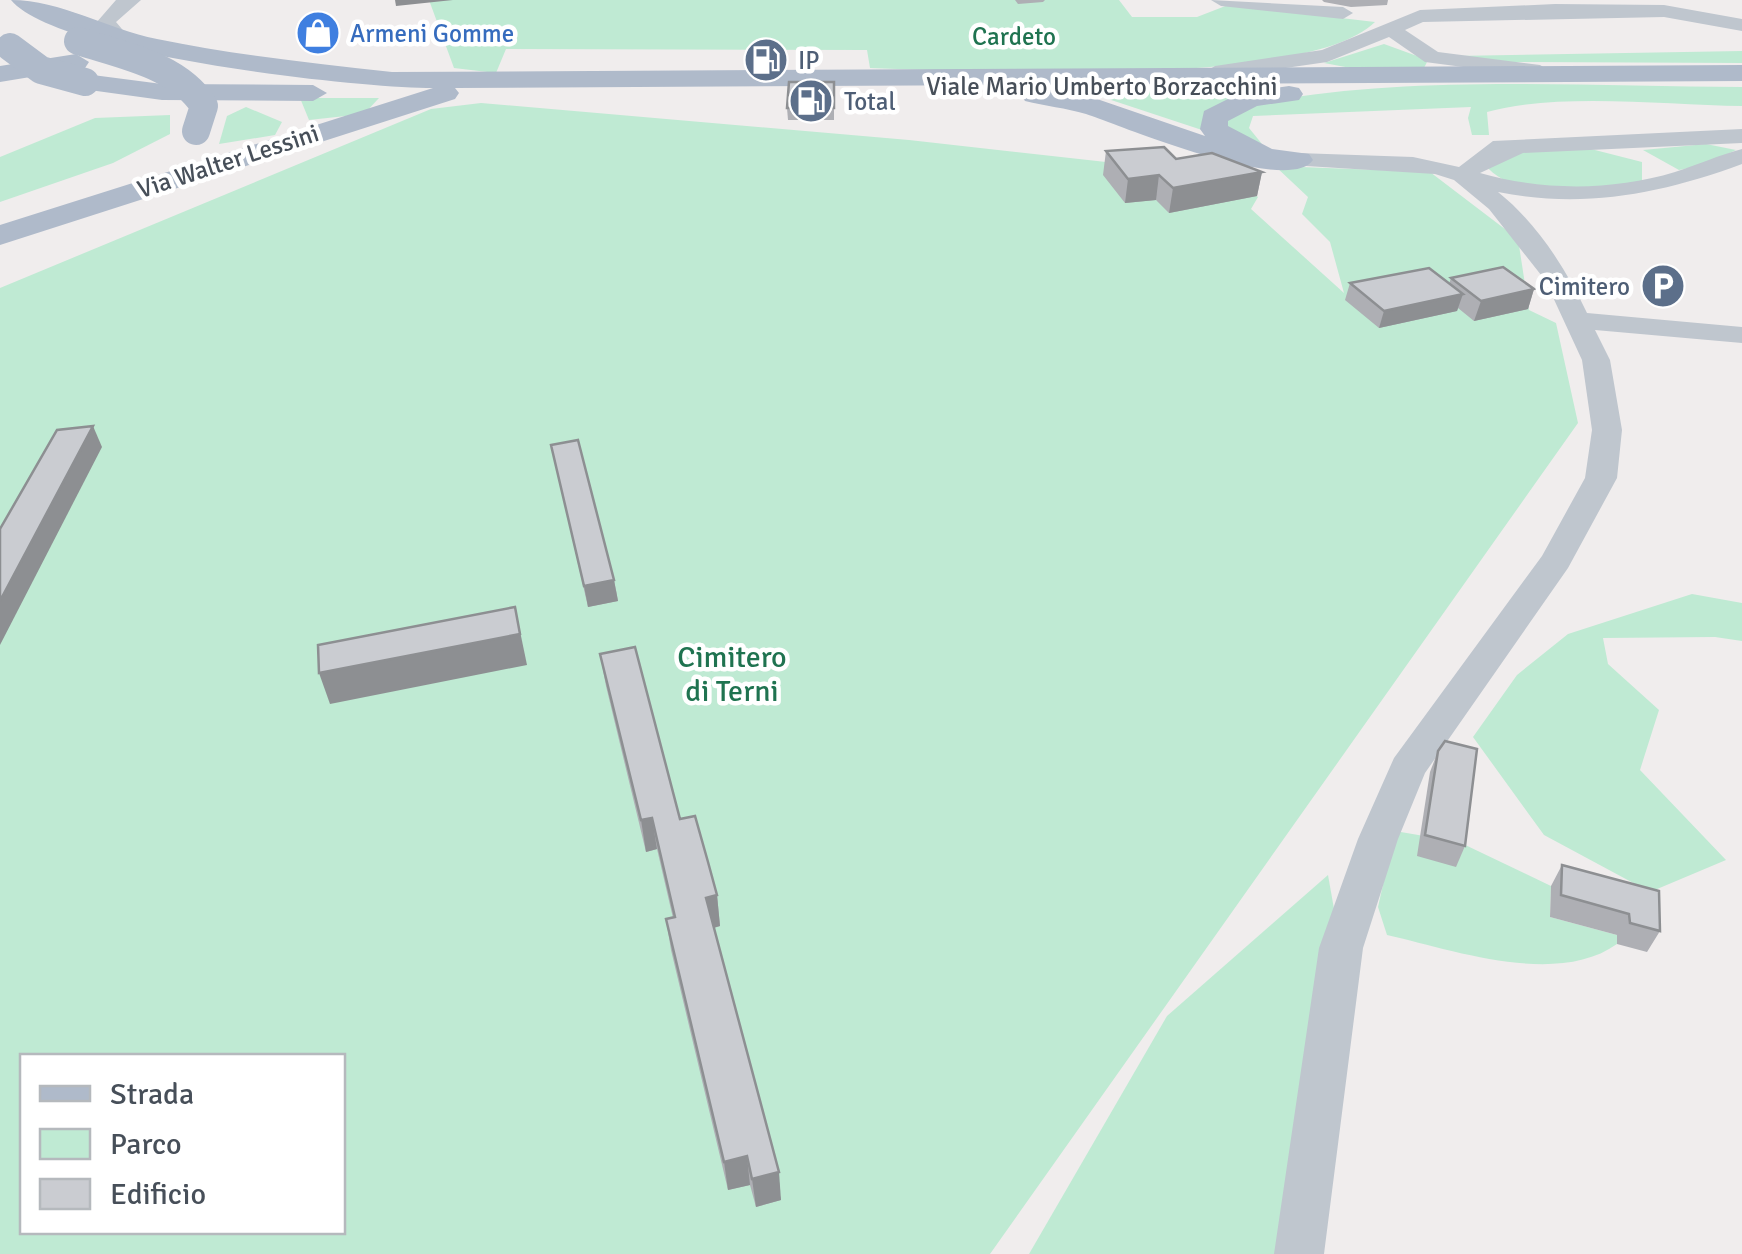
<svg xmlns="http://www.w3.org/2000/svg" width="1742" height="1254" viewBox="0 0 1742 1254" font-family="Signika,sans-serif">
<rect width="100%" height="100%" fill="#f0eded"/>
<g fill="#bfead3" fill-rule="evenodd">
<path d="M429 0H1119L1132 17H1197L1228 5 1375 22C1307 89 972 71 870 68L867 50 506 49 496 73 454 68Z"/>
<path d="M1384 44 1428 60 1423 70 1356 69 1324 63Z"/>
<path d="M1742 51V63L1509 62 1454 56Z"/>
<path d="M1742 87V106C1667 105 1557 92 1487 112L1489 135H1472L1468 118 1471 107 1253 116 1249 128 1262 144 1224 128 1232 109C1392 72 1577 87 1742 87Z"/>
<path d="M1156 88 1243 94 1205 131 1102 97Z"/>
<path d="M300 98H379L364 114 309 120Z"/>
<path d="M481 103 909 140 1232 176 1258 197 1251 209 1344 293 1330 242 1302 214 1308 197 1275 166 1430 172 1518 239 1529 310 1556 323 1578 423 990 1254H0V288L431 109ZM22 1056H342V1232H22Z"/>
<path d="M246 107 282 122 275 135 219 144 227 116Z"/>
<path d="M170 115V134L113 163 0 202V157L95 118Z"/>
<path d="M1706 144 1736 150 1704 165 1679 170 1643 150Z"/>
<path d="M1591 149 1642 162V184C1594 191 1520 206 1484 164L1502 150Z"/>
<path d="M1692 594 1742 603V641L1715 637 1603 638 1608 664 1659 710 1640 770 1726 860 1650 892 1544 835 1473 737 1517 675 1568 634Z"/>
<path d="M1395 831 1459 842 1551 886 1550 917 1617 935V944C1557 987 1453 950 1387 935L1378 907Z"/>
<path d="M1328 875 1348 988 1275 1254H1029L1167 1016Z"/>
</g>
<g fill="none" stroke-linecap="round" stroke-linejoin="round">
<g fill="#bfc6ce" fill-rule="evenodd">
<path d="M116 0H141L116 22 127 35 117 41 96 23Z"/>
<path d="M1211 0 1343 7 1353 13 1343 19 1221 6Z"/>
<path d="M1555 4 1664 5 1742 19V31L1664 17 1423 22 1405 30 1438 52 1540 65 1550 71 1540 77 1425 62 1389 37 1327 62 1215 78 1205 72 1215 66 1322 50 1420 10Z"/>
<path d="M1742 129V143L1523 153 1480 173C1543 191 1612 191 1675 172 1697 165 1719 155 1742 149V164C1661 194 1583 209 1498 192 1537 223 1566 269 1587 313L1742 327V343L1595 330 1610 360 1622 430 1617 478 1568 568 1425 773 1398 839 1363 948 1324 1254H1274L1319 948 1358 839 1394 758 1542 556 1585 478 1592 430 1582 360 1545 280 1489 209 1454 180 1435 174 1290 165 1286 160 1298 153 1413 157 1459 167 1493 141Z"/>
</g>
<g fill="#afbaca" fill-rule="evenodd">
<path d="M11 0C61 0 107 29 157 39 234 55 313 63 392 72L1742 65V81L455 88 459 93 455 99 0 245V225L433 88C356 88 56 55 11 0Z"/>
<path d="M76 54 89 62 85 68 0 82V66Z"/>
<path d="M85 74 162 84 313 85 327 93 313 101 162 100 75 88 71 82Z"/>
<path d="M1289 86 1299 88 1303 94 1299 100 1257 106 1228 121V126L1272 149 1309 154 1313 160C1288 196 1122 126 1086 114 1066 108 1045 106 1025 101L1021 95 1035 87 1097 99 1205 136 1200 129 1204 111 1240 93Z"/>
</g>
<g stroke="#afbaca" stroke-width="28">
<path d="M78 41C121 55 178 65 204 106L196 131"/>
<path d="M10 47 41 70 85 82"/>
</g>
</g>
<g fill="#aeafb4">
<path d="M1015 0H1045L1043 2 1018 4Z"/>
<path d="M1322 0H1388L1387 5 1351 7 1324 2Z"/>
<path d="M834 82V120H788L787 108Z"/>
<path d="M1106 151 1262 172 1257 196 1169 213 1156 200 1125 203 1103 175Z"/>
<path d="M1451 278 1534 289 1528 309 1474 321 1458 308 1457 311 1379 328 1345 300 1350 283 1449 284Z"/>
<path d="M551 445 614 580 618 601 588 607Z"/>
<path d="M600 654 717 895 720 926 714 928 781 1200 756 1207 750 1185 728 1190 671 950 666 919 673 918 657 849 646 852 606 686Z"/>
<path d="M1438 751 1465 846 1456 867 1417 856 1430 772Z"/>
<path d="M1562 865 1660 931 1647 952 1617 944V935L1550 917 1551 886Z"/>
</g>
<g fill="#8d8f92">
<path d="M395 0H453L396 6Z"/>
<path d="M1262 172 1257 196 1169 213 1173 188Z"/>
<path d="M1159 175 1156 200 1125 203 1128 179Z"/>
<path d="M1534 289 1528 309 1474 321 1481 301Z"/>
<path d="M1463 294 1457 311 1379 328 1384 311Z"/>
<path d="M93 426 102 447 0 645V601Z"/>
<path d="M614 580 618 601 588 607 584 586Z"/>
<path d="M515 607 527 665 330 704 319 673Z"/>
<path d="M652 818 657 849 646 852 641 820Z"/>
<path d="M717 895 720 926 709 929 706 898Z"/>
<path d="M747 1156 750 1185 728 1190 724 1162Z"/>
<path d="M779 1172 781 1200 756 1207 752 1179Z"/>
</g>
<g fill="#caccd1" stroke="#8d8f92" stroke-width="2.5">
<path d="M789 82H834V108H787Z"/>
<path d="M1164 147 1176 159 1212 153 1262 172 1173 188 1159 175 1128 179 1106 151Z"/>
<path d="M1503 267 1534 289 1481 301 1451 278Z"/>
<path d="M1429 268 1463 294 1384 311 1350 283Z"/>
<path d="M93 426 0 601V529L57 430Z"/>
<path d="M578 440 614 580 584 586 551 445Z"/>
<path d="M515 607 520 634 319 673 318 645Z"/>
<path d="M635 647 680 819 695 816 708 862 717 895 706 898 779 1172 752 1179 747 1156 724 1162 666 919 675 917 652 818 641 820 600 654Z"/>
<path d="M1445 741 1477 749 1465 846 1425 835 1438 751Z"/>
<path d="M1562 865 1659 891 1660 931 1630 923 1629 914 1561 895Z"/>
</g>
<defs>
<symbol id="shop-disc" viewBox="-11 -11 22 22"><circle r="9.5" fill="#3f7fe0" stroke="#fff"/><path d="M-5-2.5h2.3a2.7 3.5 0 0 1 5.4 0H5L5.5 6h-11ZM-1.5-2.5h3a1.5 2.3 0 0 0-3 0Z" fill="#fff"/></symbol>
<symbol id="fuel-disc" viewBox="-11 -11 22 22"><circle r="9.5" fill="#5c6f8a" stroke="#fff"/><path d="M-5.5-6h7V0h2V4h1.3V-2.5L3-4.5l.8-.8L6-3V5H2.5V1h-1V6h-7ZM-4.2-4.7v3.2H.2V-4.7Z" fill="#fff"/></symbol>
<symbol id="parking-disc" viewBox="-11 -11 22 22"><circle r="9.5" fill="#5c6f8a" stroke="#fff"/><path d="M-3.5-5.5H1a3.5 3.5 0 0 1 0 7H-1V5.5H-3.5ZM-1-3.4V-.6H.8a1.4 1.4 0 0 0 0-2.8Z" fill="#fff"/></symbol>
</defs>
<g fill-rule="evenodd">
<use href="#shop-disc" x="293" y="8" width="50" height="50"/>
<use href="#fuel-disc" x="741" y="35" width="50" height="50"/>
<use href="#fuel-disc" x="786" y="76" width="50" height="50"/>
<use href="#parking-disc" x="1638" y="261" width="50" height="50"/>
</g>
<g text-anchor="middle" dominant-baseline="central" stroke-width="9" stroke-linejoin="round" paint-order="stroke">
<g font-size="25" fill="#366cbe" stroke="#fff" text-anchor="start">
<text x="350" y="33">Armeni Gomme</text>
</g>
<g font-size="25" fill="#1f7350" stroke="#fff">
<text x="1014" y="36">Cardeto</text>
</g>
<g font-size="25" fill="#4e5e75" stroke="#fff" text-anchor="start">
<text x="798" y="60">IP</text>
<text x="844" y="101">Total</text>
<text x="1630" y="286" text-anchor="end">Cimitero</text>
</g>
<g font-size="25" fill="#474f59" stroke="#fff">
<text x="1102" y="86">Viale Mario Umberto Borzacchini</text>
<text transform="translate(228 161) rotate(-18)">Via Walter Lessini</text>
</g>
<g font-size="30" fill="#1f7350" stroke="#fff">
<text x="732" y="657">Cimitero<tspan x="732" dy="34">di Terni</tspan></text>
</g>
</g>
<rect x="20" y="1054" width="325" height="180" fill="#ffffff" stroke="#b5b9bd" stroke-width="2.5"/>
<rect x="40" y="1086" width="50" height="15" fill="#afbaca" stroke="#b5b9bd" stroke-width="2.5"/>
<text x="110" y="1104" font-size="30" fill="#474f59">Strada</text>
<rect x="40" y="1129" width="50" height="30" fill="#bfead3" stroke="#b5b9bd" stroke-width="2.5"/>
<text x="110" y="1154" font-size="30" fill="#474f59">Parco</text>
<rect x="40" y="1179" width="50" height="30" fill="#caccd1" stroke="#b5b9bd" stroke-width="2.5"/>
<text x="110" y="1204" font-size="30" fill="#474f59">Edificio</text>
</svg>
